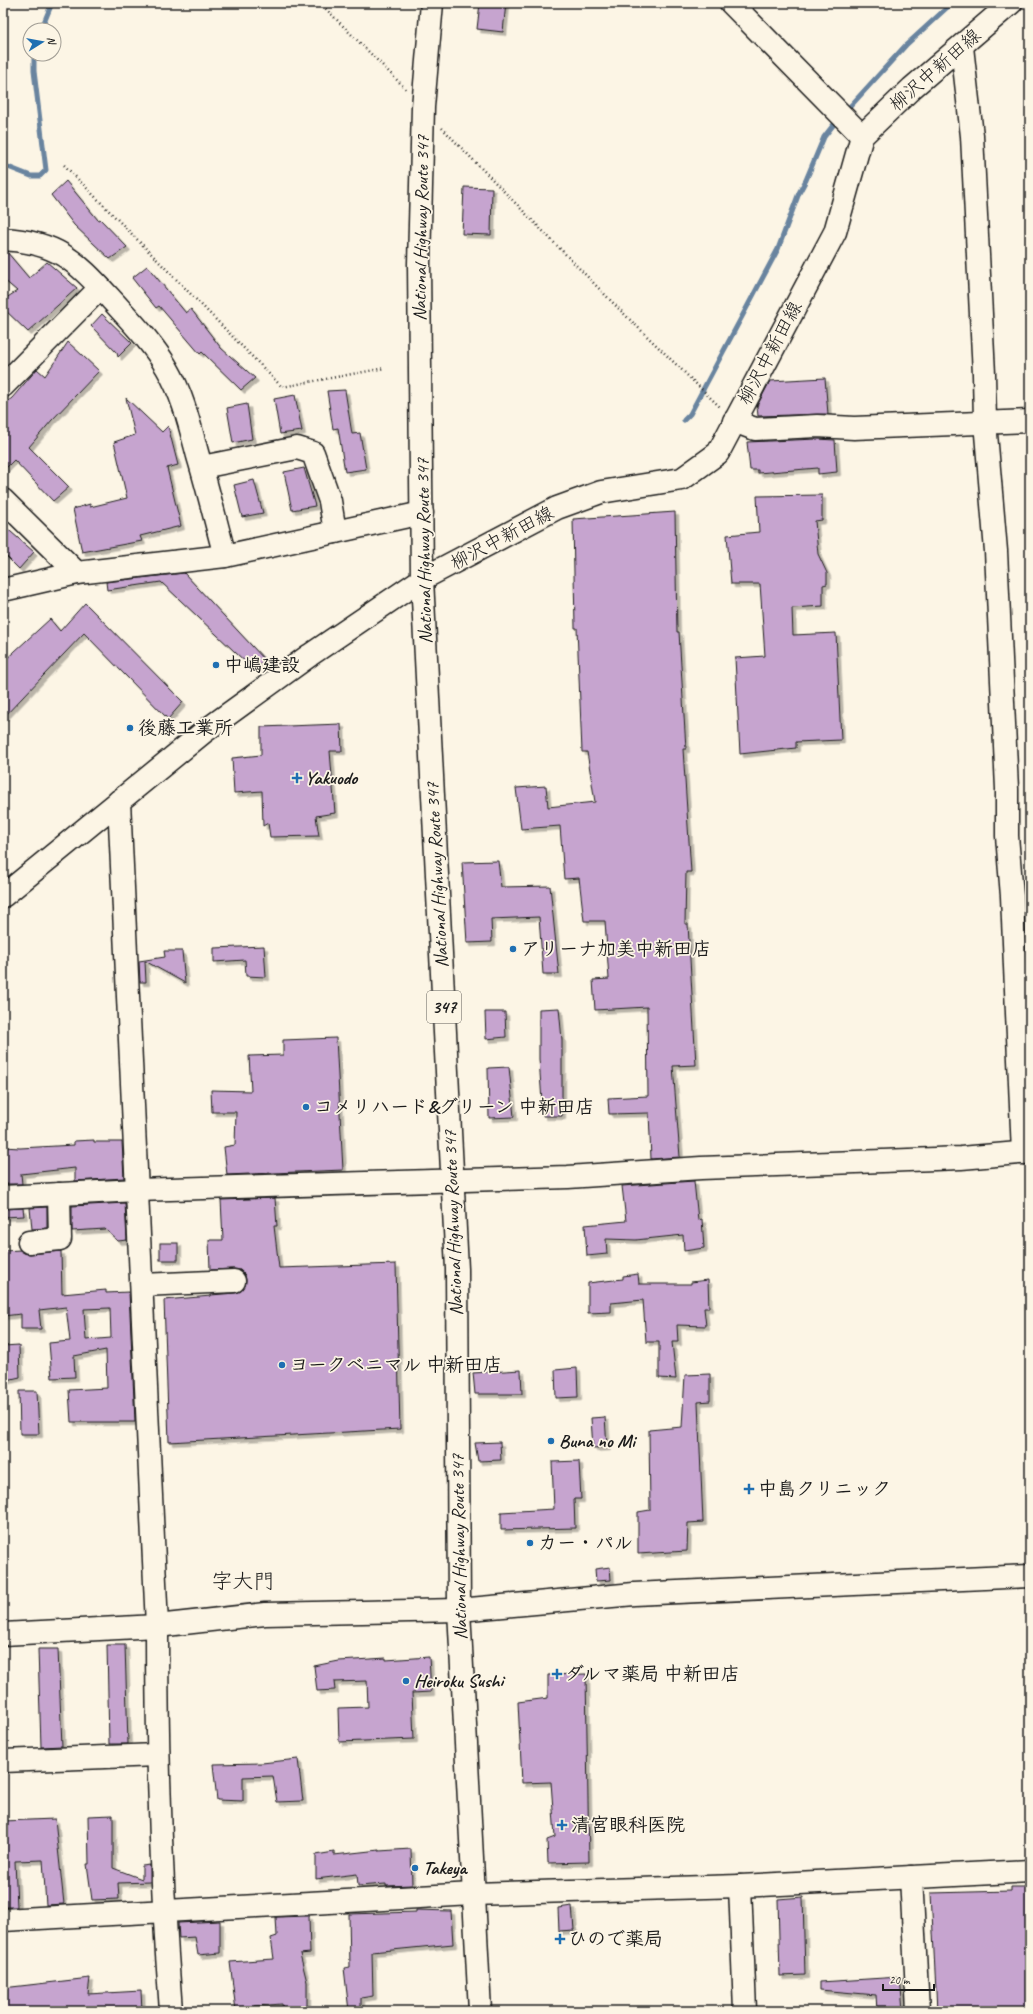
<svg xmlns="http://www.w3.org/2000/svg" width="1033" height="2014" viewBox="0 0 1033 2014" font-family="Caveat,'Klee One',sans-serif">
<defs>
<filter id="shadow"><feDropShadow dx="3.5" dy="3.5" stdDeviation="0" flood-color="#0004"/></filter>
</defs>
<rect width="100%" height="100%" fill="#fcf5e5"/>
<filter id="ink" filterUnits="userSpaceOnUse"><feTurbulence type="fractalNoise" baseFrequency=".025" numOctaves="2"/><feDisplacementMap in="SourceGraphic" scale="8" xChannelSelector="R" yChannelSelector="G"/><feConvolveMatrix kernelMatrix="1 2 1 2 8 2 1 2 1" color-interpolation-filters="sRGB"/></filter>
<g filter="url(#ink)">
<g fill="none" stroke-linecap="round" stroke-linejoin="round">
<g stroke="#69849f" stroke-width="5">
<path d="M41 30 52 3"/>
<path d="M845 112 906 45 952 3"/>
<path d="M3 165 31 176H40L46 170 34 71V54"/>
<path d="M684 420 690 414 778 249 799 193 806 180 824 137 838 119"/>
</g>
</g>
<g fill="#c6a4cf" stroke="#1c1c1c" fill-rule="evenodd" filter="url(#shadow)">
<path d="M480 3H506L503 32 477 29Z"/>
<path d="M66 181 98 220 100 219 127 247 110 259 74 225 51 195Z"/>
<path d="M464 187 492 188 491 235 462 234Z"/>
<path d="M3 252H7L29 278 47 262 77 288 28 332 3 308V300L17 291 3 279Z"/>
<path d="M147 266 186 313 191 309 221 348 255 378 241 390 202 352 200 354 159 306 156 308 132 278Z"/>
<path d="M102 314 132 343 118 357 117 353 91 326Z"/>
<path d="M68 342 99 371 52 420 29 447 69 487 53 501 14 460 3 471V405L12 398 37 369 45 376Z"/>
<path d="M825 378 828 414 758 416 757 406 770 381Z"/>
<path d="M345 390 352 434 360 433 366 469 345 472 338 428 333 429 327 391Z"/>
<path d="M295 395 302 431 280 434 274 399Z"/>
<path d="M126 398 162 432 168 426 178 465 167 468 181 526 140 536 142 541 82 552 73 509 90 504V507L127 498 114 442 135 435Z"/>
<path d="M247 404 252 439 233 443 227 408Z"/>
<path d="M817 439 835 440 837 472 818 474V468L758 473V470H750L747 442Z"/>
<path d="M304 468 315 506 292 510 284 472Z"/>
<path d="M254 480 263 513 242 517 234 485Z"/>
<path d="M822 495V520L815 521 818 554 827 573V584L823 585V606L792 608 793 635 836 633 841 740 796 742V748L740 754 735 658 765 656 760 584H731L727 535 759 532 757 496Z"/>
<path d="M675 512 677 632H679L686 749H683L691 872H686L685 924H688L696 1065 673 1066 680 1157 651 1159 649 1113 609 1114 608 1098 648 1096 647 1007 595 1010 593 980 609 979 605 921H584L579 878 564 879 560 826 521 829 516 788 546 786 548 807 595 802 587 752H582L577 628H575L573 519Z"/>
<path d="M3 525 34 552 19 569 3 553Z"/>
<path d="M184 573 265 660 253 669 161 582 107 590 106 582Z"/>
<path d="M85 603 183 702 168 719 84 633 3 718V662L50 619 60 631Z"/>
<path d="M341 724 342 751H330L335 813 316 816 319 836 270 837 268 823 263 826 262 791 234 793 232 758 261 755V727Z"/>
<path d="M498 861 501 887 550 886 559 974H543L539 917 491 919 492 942 467 943 462 862Z"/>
<path d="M264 946 266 977 246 976 245 960 214 962V948Z"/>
<path d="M164 951H182L185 983 145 961 146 982H140L139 961 165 957Z"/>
<path d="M559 1008 562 1040V1116H543L539 1059V1009Z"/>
<path d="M485 1012H505L506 1037 486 1039Z"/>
<path d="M336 1038 343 1170 227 1175 224 1147 235 1145 236 1112H212L211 1090 251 1091 249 1056 283 1055V1040Z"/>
<path d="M509 1067 514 1117 489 1118 488 1068Z"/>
<path d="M94 1140V1142H122L124 1178 75 1181V1168L21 1174 22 1184H3V1147L20 1148 74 1145V1141Z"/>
<path d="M694 1181 698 1220 702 1219 704 1248 684 1251 683 1235 636 1240 606 1239 607 1254 587 1256 585 1225 626 1221 622 1186Z"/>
<path d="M275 1198 277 1226H274L279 1268 396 1264 400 1429 169 1442 164 1300 211 1296V1295L235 1293 241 1291 245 1286 246 1280 245 1275 240 1270 233 1269 210 1270 209 1240H223L221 1200Z"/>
<path d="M125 1203 127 1240 118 1241 105 1229 72 1231V1206Z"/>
<path d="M47 1207V1228L32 1229 30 1208Z"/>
<path d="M23 1208 24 1216 3 1217V1209Z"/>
<rect x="160" y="1243" width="18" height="17"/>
<path d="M20 1250 30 1254 61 1251 62 1294 106 1290V1293L129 1292 135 1422H71L69 1390 107 1388 106 1350 74 1356 75 1377 52 1378 49 1343 70 1341 66 1307 39 1310 41 1329H21V1314L3 1316 4 1251ZM110 1308 111 1338 86 1340 84 1309Z"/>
<path d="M638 1274 639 1284H691V1282L708 1280 709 1308H704L706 1326 677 1325 678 1342H672L676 1379 659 1378V1342H646L643 1300 611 1303V1312L588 1313V1283L623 1279V1276Z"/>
<path d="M19 1345 20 1377 3 1381V1346Z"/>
<path d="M577 1368 578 1397 556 1398 555 1370Z"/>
<path d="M521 1370 522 1394H475L473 1373Z"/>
<path d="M710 1374V1401L698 1402 703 1522 688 1523 687 1551 638 1554V1512L650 1510 649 1430 682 1427 685 1375Z"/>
<path d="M19 1391H37L39 1434H20Z"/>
<path d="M605 1417 607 1447 593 1448 591 1418Z"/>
<path d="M500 1442 501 1460 478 1461 475 1443Z"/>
<path d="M579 1461 581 1499H574L575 1528 501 1530V1512L554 1509 552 1462Z"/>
<path d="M610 1567 611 1580 596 1581 595 1569Z"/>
<path d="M107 1645H125L128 1744H109Z"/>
<path d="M38 1649H58L62 1746 41 1747Z"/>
<path d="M429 1657 431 1692 412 1693 414 1739 339 1742 338 1708 368 1707 367 1681 334 1682 335 1690 317 1691 314 1666 339 1661 386 1658V1660Z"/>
<path d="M586 1674 589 1862 548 1863 547 1840 555 1837 551 1782 522 1783 518 1702 548 1698V1675Z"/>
<path d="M298 1759 303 1801 277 1802 273 1776 243 1777V1801L217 1800 213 1764 262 1763Z"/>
<path d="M113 1815V1868L142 1879V1866L150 1865V1882L118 1883 119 1899 92 1900 87 1864H89L88 1816Z"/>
<path d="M55 1819 64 1904 46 1905 43 1860 15 1861 17 1907H3V1821Z"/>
<path d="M411 1849 412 1885 386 1886V1884L358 1886 357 1874 316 1879V1855L334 1852V1855L379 1850V1851Z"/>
<path d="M1011 1887H1029L1030 2011H937L931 1893 1011 1891Z"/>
<path d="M803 1897 805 1975 780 1976 778 1899Z"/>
<path d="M572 1906 574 1930 559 1931 558 1908Z"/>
<path d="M416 1910 451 1911 453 1944 372 1952 373 1996 361 1998V2011H349L344 1968 350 1967 349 1914 416 1912Z"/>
<path d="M309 1916 310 1953 300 1954 307 1982V2011H283L282 2004 255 2006 254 2011H236L230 1962 274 1959 271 1938 277 1936 276 1917Z"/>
<path d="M220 1921V1953L198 1955 195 1937 179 1938 178 1923Z"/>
<path d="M900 1977 903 2011H877L876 1995 820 1990V1982Z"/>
<path d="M90 1978 88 1994 141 1991 142 2011H3V1988Z"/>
</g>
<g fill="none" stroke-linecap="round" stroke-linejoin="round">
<defs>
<g id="minor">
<path d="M731 3 862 136"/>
<path d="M962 47 972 136 984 374 985 422 996 551 1007 789V836L1012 896 1023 1153"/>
<path d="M3 239C57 242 75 260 110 298 130 320 152 342 167 368 183 395 190 426 198 456 208 489 216 523 225 556"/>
<path d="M3 386 100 288"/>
<path d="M734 421 755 429 817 426 854 428 1030 421"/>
<path d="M202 467 297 448 313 453 330 501 335 532"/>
<path d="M3 500 77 573"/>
<path d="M3 590 77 573 225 556 422 513"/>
<path d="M119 801 157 1626C157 1755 161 1883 171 2011"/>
<path d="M3 896 205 731 310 655 422 579"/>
<path d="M3 1197 137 1190 568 1177 701 1168 961 1158 1030 1152"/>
<path d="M29 1242 60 1239 59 1194"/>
<path d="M142 1285 234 1281"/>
<path d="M3 1634 157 1626 265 1614 459 1610 634 1594 1030 1576"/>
<path d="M3 1761 157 1755"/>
<path d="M911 1877 918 2011"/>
<path d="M740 1886 745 2011"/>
<path d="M3 1920 473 1894 740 1886 1030 1871"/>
</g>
<path id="major" d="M422 579 557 508 601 492 682 479 718 453 835 232 862 136 912 88 1011 3"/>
<path id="highway" d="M432 3 423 107 419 264 422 579 457 1269 459 1610 480 2011"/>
</defs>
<use href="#minor" stroke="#1c1c1c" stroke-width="25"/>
<use href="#major" stroke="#1c1c1c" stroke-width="25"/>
<use href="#highway" stroke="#1c1c1c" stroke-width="25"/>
<g stroke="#1c1c1c" stroke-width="2.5" stroke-dasharray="1 3" stroke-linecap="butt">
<path d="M320 3 406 89"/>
<path d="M442 128 618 308 721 408"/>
<path d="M64 165 282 387 385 368"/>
</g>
<use href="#minor" stroke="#fcf5e5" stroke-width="22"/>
<use href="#major" stroke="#fcf5e5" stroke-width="22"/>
<use href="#highway" stroke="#fcf5e5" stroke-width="22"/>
</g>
</g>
<g fill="#1f6fb2" stroke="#fcf5e5" stroke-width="1.5">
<circle cx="216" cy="665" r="4"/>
<circle cx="130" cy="728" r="4"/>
<path d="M295 772h4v4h4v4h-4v4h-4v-4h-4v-4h4z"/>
<circle cx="513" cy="949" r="4"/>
<circle cx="306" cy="1107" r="4"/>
<circle cx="282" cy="1365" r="4"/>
<circle cx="551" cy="1441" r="4"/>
<path d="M747 1483h4v4h4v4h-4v4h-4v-4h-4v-4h4z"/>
<circle cx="530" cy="1543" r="4"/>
<path d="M555 1668h4v4h4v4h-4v4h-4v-4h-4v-4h4z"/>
<circle cx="406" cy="1681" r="4"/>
<path d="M560 1819h4v4h4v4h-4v4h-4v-4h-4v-4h4z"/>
<circle cx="415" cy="1868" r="4"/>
<path d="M558 1933h4v4h4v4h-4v4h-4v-4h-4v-4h4z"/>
</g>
<g text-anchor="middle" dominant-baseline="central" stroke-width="3.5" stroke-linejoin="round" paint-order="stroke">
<rect fill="#fcf5e5" stroke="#5f5d58" stroke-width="1" x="427" y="991" width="34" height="32" rx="3"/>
<g font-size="18" font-weight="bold" fill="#1c1c1c">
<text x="444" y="1007">347</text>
</g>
<g font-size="19" fill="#1c1c1c" stroke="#fcf5e5">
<text transform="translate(935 70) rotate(-41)">柳沢中新田線</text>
<text transform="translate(421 228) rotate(-89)">National Highway Route 347</text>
<text transform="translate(770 353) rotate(-62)">柳沢中新田線</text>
<text transform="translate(502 538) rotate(-28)">柳沢中新田線</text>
<text transform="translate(424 551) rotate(-91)">National Highway Route 347</text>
<text transform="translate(437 875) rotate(-93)">National Highway Route 347</text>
<text transform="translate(453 1223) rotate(-92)">National Highway Route 347</text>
<text transform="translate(459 1547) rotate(-91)">National Highway Route 347</text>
</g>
<g font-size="19" font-weight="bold" fill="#1c1c1c" stroke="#fcf5e5" text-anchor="start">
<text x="224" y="665">中嶋建設</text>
<text x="138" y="728">後藤工業所</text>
<text x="305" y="778">Yakuodo</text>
<text x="521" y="949">アリーナ加美中新田店</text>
<text x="314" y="1107">コメリハード&amp;グリーン 中新田店</text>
<text x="290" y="1365">ヨークベニマル 中新田店</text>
<text x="559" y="1441">Buna no Mi</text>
<text x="758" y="1489">中島クリニック</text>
<text x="538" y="1543">カー・パル</text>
<text x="565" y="1674">ダルマ薬局 中新田店</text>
<text x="414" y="1681">Heiroku Sushi</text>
<text x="571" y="1825">清宮眼科医院</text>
<text x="423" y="1868">Takeya</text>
<text x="568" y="1939">ひので薬局</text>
</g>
<g font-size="21" fill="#1c1c1c" stroke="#fcf5e5">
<text x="243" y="1581">字大門</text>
</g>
</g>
<rect width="1033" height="2014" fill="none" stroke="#fcf5e5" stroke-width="16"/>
<rect x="8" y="8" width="1017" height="1998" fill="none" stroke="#1c1c1c" stroke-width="1.5" filter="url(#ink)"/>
<g transform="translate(42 42) rotate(79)"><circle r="19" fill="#fcf5e5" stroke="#a29e95"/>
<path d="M0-3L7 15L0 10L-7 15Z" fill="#1f6fb2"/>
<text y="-6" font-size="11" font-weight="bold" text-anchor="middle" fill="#1c1c1c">N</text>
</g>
<path d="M883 1984v6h51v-6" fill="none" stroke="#1c1c1c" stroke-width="2"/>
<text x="889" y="1984" font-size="12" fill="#1c1c1c" stroke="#fcf5e5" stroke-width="3" paint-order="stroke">20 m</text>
</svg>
